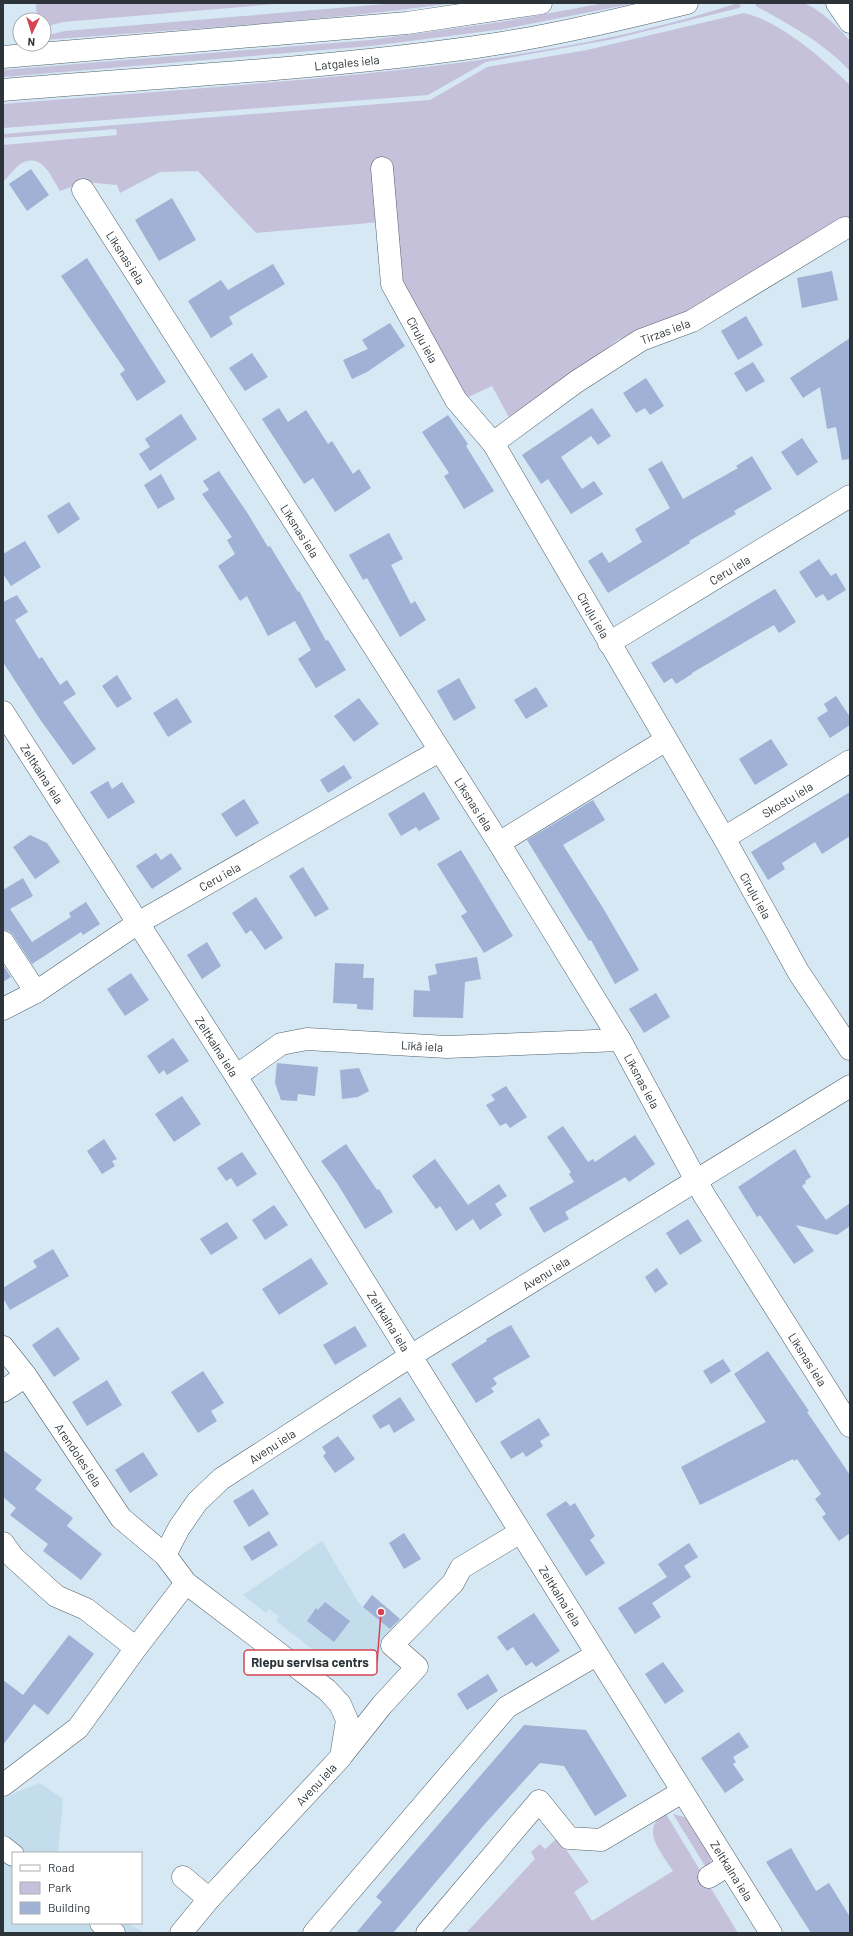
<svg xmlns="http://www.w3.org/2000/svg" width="853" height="1936" viewBox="0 0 853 1936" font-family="Barlow,sans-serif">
<rect width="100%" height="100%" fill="#d5e8f4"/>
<g fill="#c3dded">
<path d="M322 1541 358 1602 363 1607 372 1595 399 1618 390 1629 376 1658H368L360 1662 347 1676 276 1621 279 1617 269 1609 266 1613 243 1595Z"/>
<path d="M39 1783 63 1799 58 1853H13V1923H127L145 1933H3V1798Z"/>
</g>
<g fill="#c6c1db">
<path d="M36 3H288L63 22 44 27V20H37Z"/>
<path d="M397 3H454C318 22 181 29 44 40V36L65 31Z"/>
<path d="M605 3H636L504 29 371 46 3 77V70L370 40 501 22Z"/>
<path d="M738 3 741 6 739 8 614 39 486 62 428 95 3 128V104C122 94 242 86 361 74 488 61 617 43 738 3Z"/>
<path d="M755 3C769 3 787 0 802 3 817 6 840 29 850 41V71C824 43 790 25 756 6Z"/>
<path d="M744 13C782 22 823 59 850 85V224L688 316 619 339 511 421 492 386 464 399 397 285 391 221 256 233 198 171 160 172 120 193 117 185 85 182 60 191C52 178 43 154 24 162 17 165 9 176 3 182V145L117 135 116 129 3 138V134L430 100 487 67 587 50Z"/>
<path d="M666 1814 738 1933H466L535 1859 531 1852 540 1844 545 1849 555 1840 560 1841 589 1882 574 1892 592 1921 673 1871C662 1853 638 1828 666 1814Z"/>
<path d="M673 1814 685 1817 711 1857V1861L707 1869Z"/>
</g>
<g fill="#9fb1d5">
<path d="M31 169 49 195 27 211 9 184Z"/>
<path d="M172 198 196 240 159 261 135 220Z"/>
<path d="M87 258 166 382 137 401 120 374 125 370 61 276Z"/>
<path d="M273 264 285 284 229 317 233 324 211 338 188 301 221 280 228 290Z"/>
<path d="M832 271 838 300 802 308 797 278Z"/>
<path d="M746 316 763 345 738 360 721 331Z"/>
<path d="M390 323 405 346 367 372 352 379 343 360 368 349 362 340Z"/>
<path d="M850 338V459L842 460 836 427 827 429 820 387 803 398 790 378Z"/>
<path d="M252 353 268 377 245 391 229 368Z"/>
<path d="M753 362 765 381 746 392 734 373Z"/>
<path d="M646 378 664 406 650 415 645 408 636 413 623 393Z"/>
<path d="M279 408 288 422 306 410 328 444 332 441 353 474 359 469 371 488 335 512 313 478 304 484 262 419Z"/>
<path d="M592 408 611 436 598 445 591 436 561 457 582 489 594 481 603 494 571 514 548 479 541 484 522 455Z"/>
<path d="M181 414 197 439 150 471 139 454 150 447 145 439Z"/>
<path d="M448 415 468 444 466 446 494 491 464 509 444 476 449 473 422 432Z"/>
<path d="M802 438 818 462 797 476 781 452Z"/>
<path d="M752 456 772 489 734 511 736 514 689 541 690 543 608 593 588 561 602 552 609 563 642 542 635 529 670 508 648 469 662 461 683 499 738 468 736 466Z"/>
<path d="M219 471 248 514 268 547 270 546 298 592 299 591 326 641 328 640 346 670 316 688 298 659 311 650 295 621 268 636 247 596 240 601 218 566 235 554 227 540 232 537 202 494 209 490 203 481Z"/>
<path d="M161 474 175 499 158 509 144 485Z"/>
<path d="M69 502 80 519 58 534 47 516Z"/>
<path d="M389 533 403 559 391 565 411 604 415 601 426 620 400 637 367 578 363 580 349 555Z"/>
<path d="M25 541 41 567 11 586 3 574V554Z"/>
<path d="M819 559 831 576 836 573 846 590 828 601 823 594 816 598 799 572Z"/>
<path d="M775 589 796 622 779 633 774 625 692 673V674L676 684 672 678 664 683 651 663Z"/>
<path d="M17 595 28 612 15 620 39 659 42 657 60 685 67 680 76 694 63 702 96 749 73 765 39 718 3 662V602Z"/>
<path d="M117 675 132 699 117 708 102 686Z"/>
<path d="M459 678 476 708 454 721 437 691Z"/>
<path d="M536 687 548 706 526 719 514 700Z"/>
<path d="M836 696 850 717V725L830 738 817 718 828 711 824 704Z"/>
<path d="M177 698 192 722 168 737 153 713Z"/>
<path d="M359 698 379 724 354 742 334 716Z"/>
<path d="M771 739 788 765 755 785 739 759Z"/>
<path d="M344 765 352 778 328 793 320 780Z"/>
<path d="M108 781 112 789 122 782 135 802 108 819 90 792Z"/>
<path d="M424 792 440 819 419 831 416 827 401 836 388 814Z"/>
<path d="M850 792V836L822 854 815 842 782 863 785 869 768 880 751 852Z"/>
<path d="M244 799 259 823 236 837 221 814Z"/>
<path d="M593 800 605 820 563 845 603 908 639 970 615 984 591 940 589 941 527 840Z"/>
<path d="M30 835 47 843 60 862 35 879 13 847Z"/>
<path d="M461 850 513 936 484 953 461 916 467 912 437 864Z"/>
<path d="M156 853 161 860 171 853 182 869 152 889 136 866Z"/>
<path d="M303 867 329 909 315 917 289 876Z"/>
<path d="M23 878 33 896 10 909 32 942 71 917 69 913 86 902 100 924 83 935 81 932 32 964 13 935 9 931 3 930V890Z"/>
<path d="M256 897 283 938 265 950 251 930 246 934 232 913Z"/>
<path d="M207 942 221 966 202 979 187 955Z"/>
<path d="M477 957 481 979 465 982 463 1018 413 1017 414 990 430 991 428 976 437 974 435 964Z"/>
<path d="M335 963 364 964 363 978H374L373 1010 357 1009V1004L333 1003Z"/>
<path d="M3 965 11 977 3 982Z"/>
<path d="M131 973 149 1000 125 1016 107 989Z"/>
<path d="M656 993 670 1017 644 1033 629 1009Z"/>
<path d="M173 1038 189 1061 167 1075 164 1070 159 1074 147 1056Z"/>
<path d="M277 1063 318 1067 315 1096 298 1094 297 1101 281 1100 275 1083Z"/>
<path d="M359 1068 369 1091 358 1097 342 1099 340 1070Z"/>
<path d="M506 1086 527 1117 510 1128 506 1123 500 1126 486 1105 495 1100 491 1095Z"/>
<path d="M182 1096 201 1124 174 1142 155 1114Z"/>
<path d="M563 1126 588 1162 593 1159 595 1162 635 1135 655 1164 629 1182 625 1177 565 1212 569 1219 544 1233 529 1208 574 1182 569 1174 571 1172 547 1137Z"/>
<path d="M104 1139 117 1159 112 1161 115 1166 102 1174 87 1151Z"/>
<path d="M346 1144 377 1190 379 1189 393 1212 365 1229 337 1183 321 1161Z"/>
<path d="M795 1149 811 1177 805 1181 806 1183 802 1186 826 1220 850 1203V1226L837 1235 796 1225 814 1251 794 1264 760 1215 757 1217 738 1187Z"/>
<path d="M242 1152 257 1174 237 1187 231 1178 226 1181 217 1168Z"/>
<path d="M435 1159 468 1205 499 1184 507 1196 495 1204 502 1215 480 1230 473 1219 456 1231 440 1206 436 1209 412 1176Z"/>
<path d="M274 1205 288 1225 265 1240 252 1220Z"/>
<path d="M688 1219 702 1241 680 1255 666 1233Z"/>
<path d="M227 1222 238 1238 211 1255 200 1239Z"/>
<path d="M53 1249 69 1276 10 1310 3 1298V1288L37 1267 33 1261Z"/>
<path d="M311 1258 328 1284 279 1315 262 1289Z"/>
<path d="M657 1268 668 1284 655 1293 645 1277Z"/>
<path d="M511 1325 530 1357 493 1378 497 1384 491 1388 494 1392 476 1403 451 1364 487 1341 486 1339Z"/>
<path d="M355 1326 367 1346 335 1365 323 1345Z"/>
<path d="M58 1327 80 1359 54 1377 32 1345Z"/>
<path d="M768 1351 809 1411 807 1412 850 1475V1533L839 1541 822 1517 826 1514 815 1499 821 1494 797 1459 794 1461 793 1459 700 1505 681 1467 766 1422 734 1374Z"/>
<path d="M723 1359 731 1371 711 1384 703 1371Z"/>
<path d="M203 1371 224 1403 211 1411 217 1421 198 1433 171 1392Z"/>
<path d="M107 1380 122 1405 87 1426 72 1402Z"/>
<path d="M400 1397 415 1420 394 1433 389 1424 380 1429 372 1416Z"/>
<path d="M539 1418 550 1435 540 1441 543 1446 526 1457 523 1452 511 1459 500 1442Z"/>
<path d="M338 1436 355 1459 335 1473 323 1456 326 1453 322 1447Z"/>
<path d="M3 1450 42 1480 35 1489 73 1518 67 1526 102 1554 81 1580 43 1551 48 1544 10 1515 16 1508 3 1497Z"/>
<path d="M143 1452 158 1475 130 1493 115 1470Z"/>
<path d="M253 1489 269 1514 249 1527 233 1501Z"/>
<path d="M566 1501 570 1506 575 1503 595 1536 590 1540 605 1563 586 1576 546 1514Z"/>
<path d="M269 1531 278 1545 252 1561 243 1547Z"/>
<path d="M404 1533 421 1559 404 1569 389 1543Z"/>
<path d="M689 1543 698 1557 684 1566 691 1577 652 1603 661 1617 635 1634 618 1608 667 1577 658 1564Z"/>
<path d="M372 1595 400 1619 390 1629 363 1607Z"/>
<path d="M325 1602 350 1621 334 1642 307 1621 316 1608 318 1610Z"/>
<path d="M534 1613 560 1651 536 1667 532 1662 526 1666 513 1647 507 1651 497 1637Z"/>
<path d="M69 1635 94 1654 48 1715 34 1704 3 1745V1680L23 1695Z"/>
<path d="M663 1662 684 1691 665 1704 645 1674Z"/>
<path d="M488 1674 498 1691 467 1710 457 1694Z"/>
<path d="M524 1725 586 1730 627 1796 595 1816 564 1766 540 1763 483 1826 393 1933H356L382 1902 376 1897Z"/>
<path d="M739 1732 749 1747 733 1757 736 1762 733 1764 744 1780 725 1793 701 1758Z"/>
<path d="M791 1848 816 1891 829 1883 850 1917V1933H811L766 1862Z"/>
</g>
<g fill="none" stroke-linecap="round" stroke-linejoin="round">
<defs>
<g id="minor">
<path d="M837 3 850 22"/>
<path d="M3 57 407 23 541 3"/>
<path id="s1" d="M3 90C160 77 320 69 476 47 547 37 617 20 687 3"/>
<path id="s2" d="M382 168 392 284 456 400 493 443 724 838 799 973 850 1049"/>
<path id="s3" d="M83 190 499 843 620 1040 704 1195 850 1426"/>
<path id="s4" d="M493 443 576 382 641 340 692 321 845 228"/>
<path id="s5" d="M609 643 850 496"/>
<path id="s6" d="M3 712 236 1076 771 1933"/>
<path id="s7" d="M724 838 850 761"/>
<path d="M499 843 666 740"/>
<path d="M3 942 36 992"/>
<path id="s8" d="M3 1009 36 992 138 923 439 751"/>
<path id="s9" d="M236 1076 281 1044 307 1039 447 1047 620 1040"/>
<path id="s10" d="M3 1347 26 1376 121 1518 165 1555"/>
<path d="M3 1391 26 1376"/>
<path d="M3 1543 13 1557 56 1596 86 1609 136 1648"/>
<path d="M343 1754 382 1705 417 1667 392 1645 453 1583 461 1568 519 1533"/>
<path d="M3 1785 78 1728 136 1648 186 1583"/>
<path d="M3 1847 13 1855"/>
<path d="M183 1877 209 1899"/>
<path d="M709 1877 728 1865"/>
<path d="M101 1923 114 1933"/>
<path id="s11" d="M181 1933 209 1899 341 1757 347 1720 340 1704 327 1690 186 1583 165 1555 179 1528 197 1502 221 1479 409 1357 850 1086"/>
<path d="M314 1933 507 1707 596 1655"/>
<path d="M427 1933 539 1801 569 1838 601 1840 682 1792"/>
</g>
</defs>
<use href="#minor" stroke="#50606b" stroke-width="23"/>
<use href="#minor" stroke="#fff" stroke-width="22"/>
</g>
<g text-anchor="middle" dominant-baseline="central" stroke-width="3" stroke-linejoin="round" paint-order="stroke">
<g font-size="12" fill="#2d3439" stroke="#fff">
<text stroke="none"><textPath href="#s1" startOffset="345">Latgales iela</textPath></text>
<text stroke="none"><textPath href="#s3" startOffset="80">Līksnas iela</textPath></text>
<text stroke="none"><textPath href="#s4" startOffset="206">Tirzas iela</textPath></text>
<text stroke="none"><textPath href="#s2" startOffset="180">Cīruļu iela</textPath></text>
<text stroke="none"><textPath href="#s3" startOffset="404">Līksnas iela</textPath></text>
<text stroke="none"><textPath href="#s5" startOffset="141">Ceru iela</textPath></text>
<text stroke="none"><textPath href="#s2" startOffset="505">Cīruļu iela</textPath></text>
<text stroke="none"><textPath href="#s6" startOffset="73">Zeltkalna iela</textPath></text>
<text stroke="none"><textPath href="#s7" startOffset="74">Skostu iela</textPath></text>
<text stroke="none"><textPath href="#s3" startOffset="728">Līksnas iela</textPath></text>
<text stroke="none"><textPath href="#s8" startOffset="254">Ceru iela</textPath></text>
<text stroke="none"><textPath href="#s2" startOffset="829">Cīruļu iela</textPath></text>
<text stroke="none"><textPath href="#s9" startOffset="197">Līkā iela</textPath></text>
<text stroke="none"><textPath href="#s6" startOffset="397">Zeltkalna iela</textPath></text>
<text stroke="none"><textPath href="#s3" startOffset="1052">Līksnas iela</textPath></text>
<text stroke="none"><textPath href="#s11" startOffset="1004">Aveņu iela</textPath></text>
<text stroke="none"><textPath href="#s6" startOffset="721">Zeltkalna iela</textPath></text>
<text stroke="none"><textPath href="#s3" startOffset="1376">Līksnas iela</textPath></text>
<text stroke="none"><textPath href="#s11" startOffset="680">Aveņu iela</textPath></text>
<text stroke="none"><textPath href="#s10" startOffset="132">Arendoles iela</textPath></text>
<text stroke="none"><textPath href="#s6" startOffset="1045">Zeltkalna iela</textPath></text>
<text stroke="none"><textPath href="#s11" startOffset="201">Aveņu iela</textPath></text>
<text stroke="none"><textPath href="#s6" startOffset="1369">Zeltkalna iela</textPath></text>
</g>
</g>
<path fill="none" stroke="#d54552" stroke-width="1.5" d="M381 1612L377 1663"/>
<circle fill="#d54552" stroke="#fff" stroke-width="1.5" cx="381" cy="1612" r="4"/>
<rect fill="#fff" stroke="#d54552" stroke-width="1.5" x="244" y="1650" width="133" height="25" rx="4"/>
<g font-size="13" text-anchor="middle" font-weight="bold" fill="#2d3439">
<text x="310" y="1667">Riepu servisa centrs</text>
</g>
<rect width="853" height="1936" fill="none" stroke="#2d3439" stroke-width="8"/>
<rect x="12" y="1852" width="130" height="72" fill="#ffffff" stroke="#abaeb0"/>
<rect x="20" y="1865" width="20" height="6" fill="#ffffff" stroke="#abaeb0"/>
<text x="48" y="1872" font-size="12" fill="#2d3439">Road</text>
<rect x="20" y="1882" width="20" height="12" fill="#c6c1db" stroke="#abaeb0"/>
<text x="48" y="1892" font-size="12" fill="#2d3439">Park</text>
<rect x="20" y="1902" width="20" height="12" fill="#9fb1d5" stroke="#abaeb0"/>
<text x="48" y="1912" font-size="12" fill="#2d3439">Building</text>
<g transform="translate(32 32) rotate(184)"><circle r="19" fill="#ffffff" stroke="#abaeb0"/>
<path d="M0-3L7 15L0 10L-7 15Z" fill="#d54552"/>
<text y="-6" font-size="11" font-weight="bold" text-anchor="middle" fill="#2d3439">N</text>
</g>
</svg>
